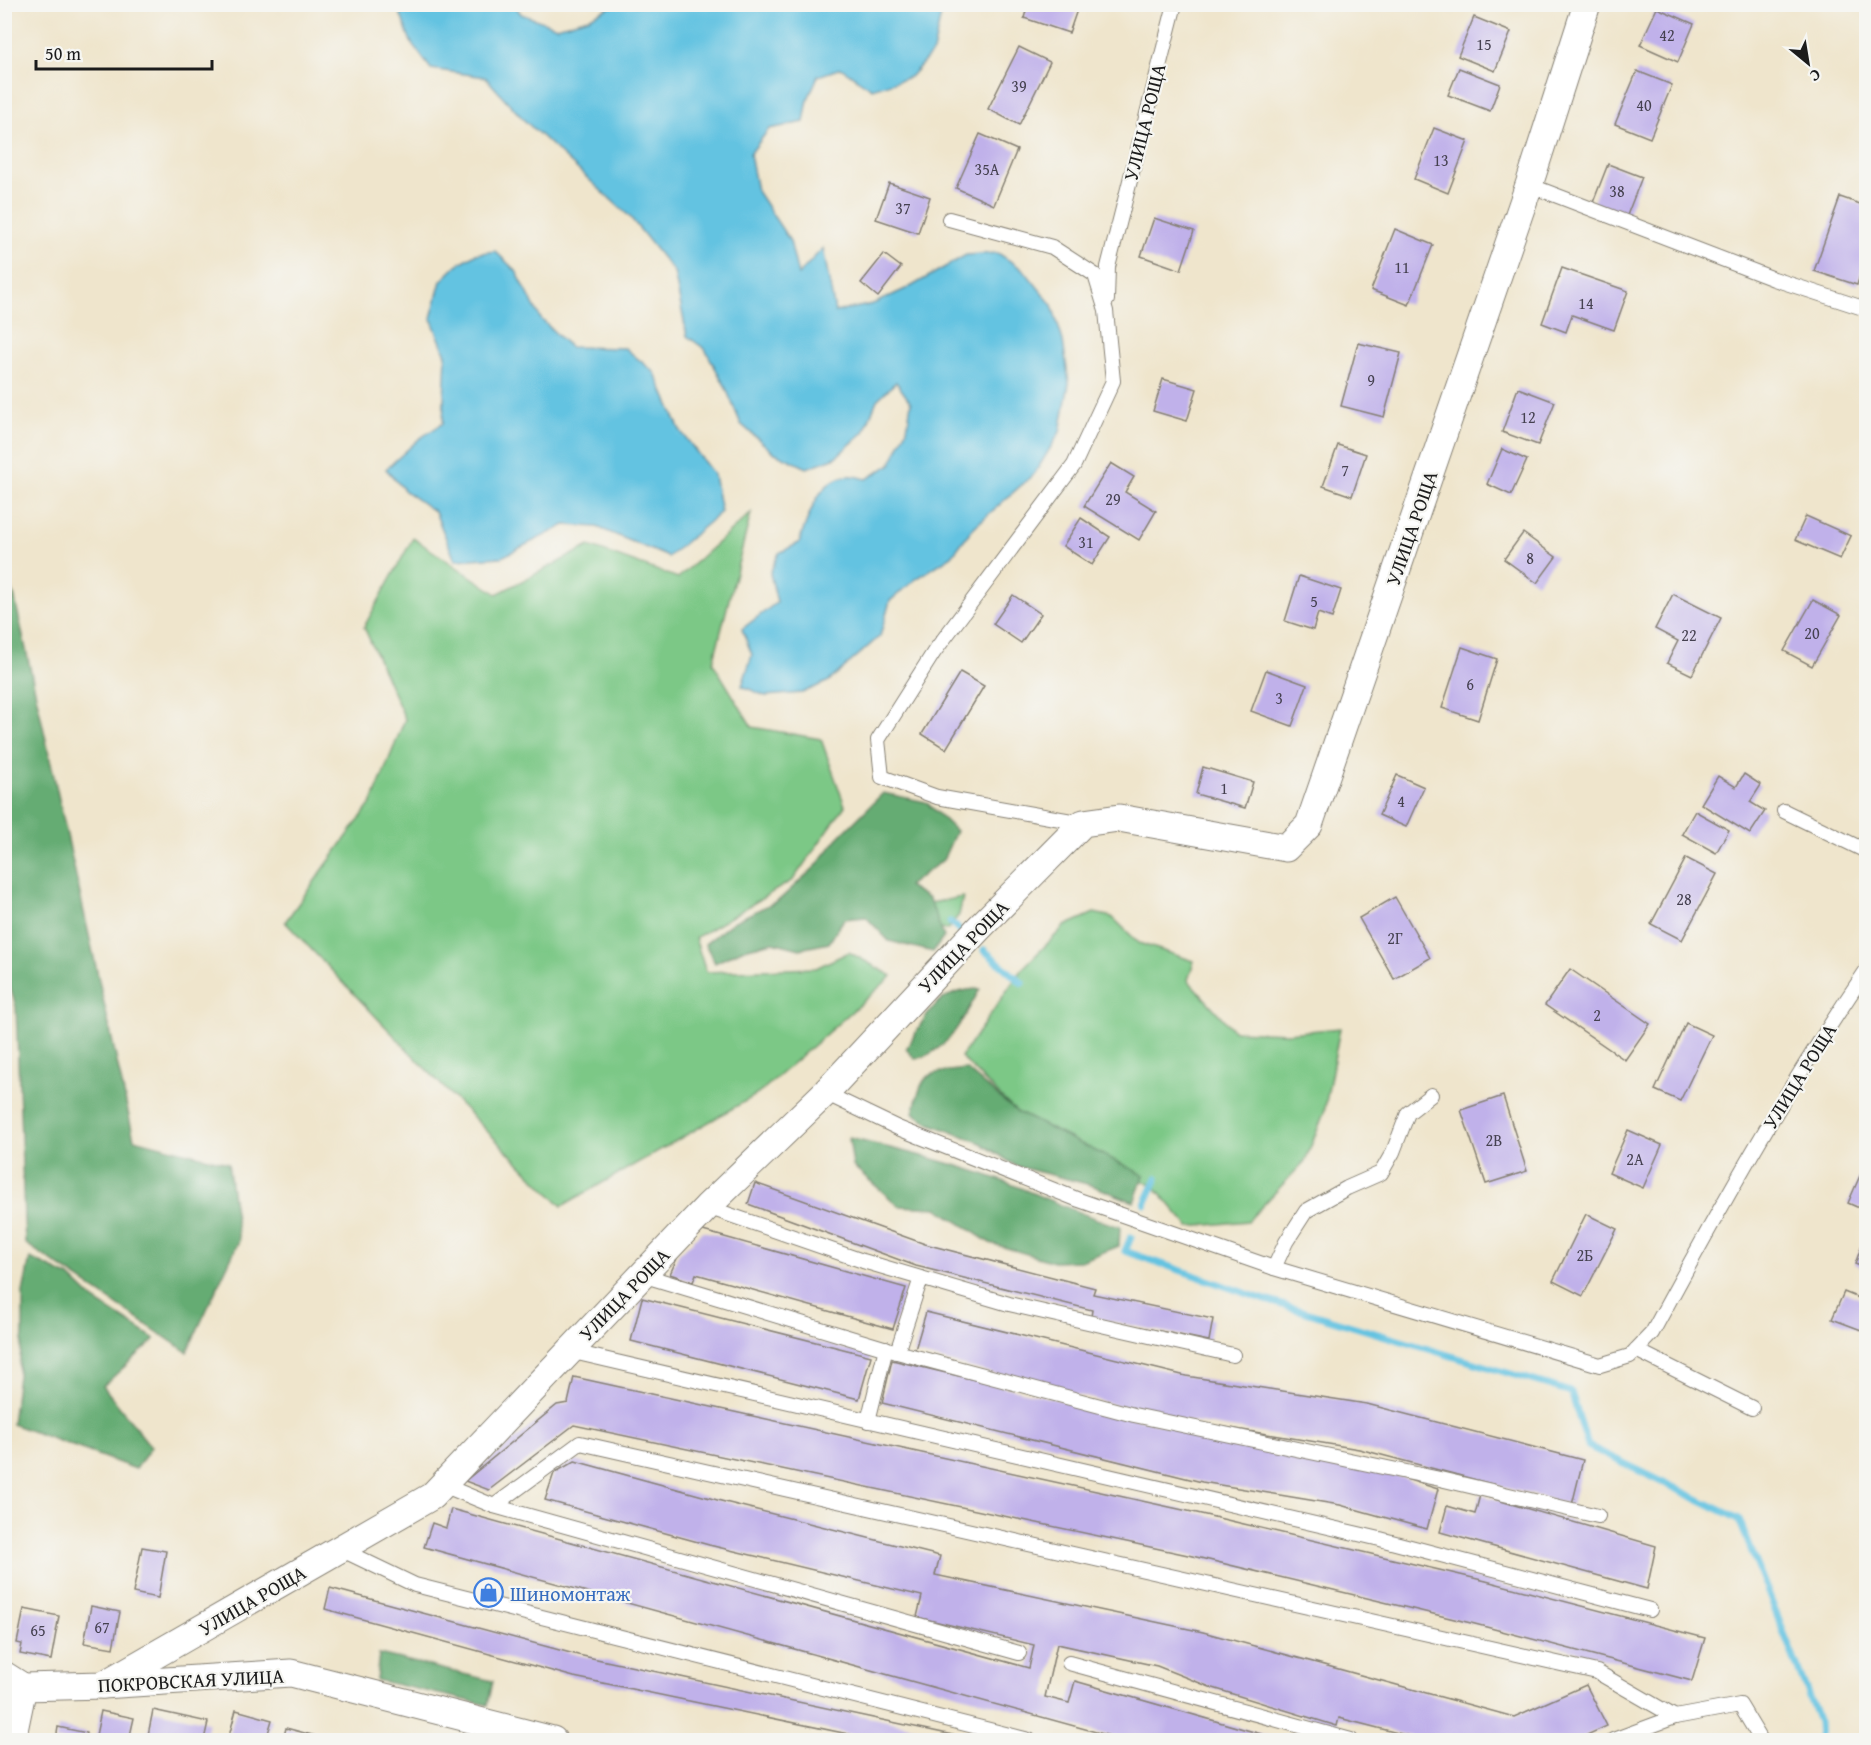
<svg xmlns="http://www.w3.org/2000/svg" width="1871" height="1745" viewBox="0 0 1871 1745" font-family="'Gentium Book Plus',serif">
<rect width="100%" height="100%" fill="#f6f6f2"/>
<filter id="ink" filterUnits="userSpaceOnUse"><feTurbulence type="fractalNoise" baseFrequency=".0167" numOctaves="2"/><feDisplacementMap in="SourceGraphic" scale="12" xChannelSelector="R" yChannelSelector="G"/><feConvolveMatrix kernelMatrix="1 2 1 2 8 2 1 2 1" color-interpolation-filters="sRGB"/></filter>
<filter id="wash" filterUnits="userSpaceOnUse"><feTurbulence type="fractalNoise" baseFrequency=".008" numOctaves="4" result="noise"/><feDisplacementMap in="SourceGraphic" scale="24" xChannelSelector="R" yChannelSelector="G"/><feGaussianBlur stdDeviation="1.35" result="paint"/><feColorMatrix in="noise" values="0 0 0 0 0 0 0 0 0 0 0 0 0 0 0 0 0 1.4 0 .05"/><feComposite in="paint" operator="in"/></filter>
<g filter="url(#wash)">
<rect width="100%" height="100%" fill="#efe5cc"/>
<g fill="#7cc886" stroke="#4c7251" stroke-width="1.5">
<path d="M751 513 713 663 752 727 821 739 845 806 793 880 695 938 706 972 816 968 849 952 892 976 758 1094 562 1206 455 1099 285 922 372 802 405 719 364 627 413 538 497 594 589 546 678 578Z"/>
<path d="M963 897 959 915 947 930 930 928 916 913 931 903Z"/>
<path d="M1094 913 1112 917 1139 943 1194 961 1188 980 1234 1031 1288 1033 1340 1028 1324 1113 1305 1161 1248 1221 1189 1227 1152 1184 1067 1163 961 1057 1021 970 1065 926Z"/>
</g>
<g fill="#65ac73" stroke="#406448" stroke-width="1.5">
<path d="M4 579 14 595 134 1139 228 1163 239 1241 187 1352 25 1243 16 1007 4 967Z"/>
<path d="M883 793 926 802 956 831 943 860 908 886 929 899 944 937 933 952 889 941 866 917 844 919 829 943 800 949 773 942 744 949 715 963 705 944 733 922 779 900 816 866 837 839Z"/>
<path d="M980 989C964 1017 949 1052 915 1059L906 1049C927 1015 935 990 980 989Z"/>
<path d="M966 1069 1017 1112 1144 1175 1134 1202 1091 1185 1016 1166 981 1143 931 1124 913 1113C924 1071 923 1074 966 1069Z"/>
<path d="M849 1138C902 1151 957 1163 1008 1183 1046 1198 1081 1215 1120 1227L1119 1246 1081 1261 1054 1262 990 1243 937 1208 899 1206 853 1166Z"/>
<path d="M30 1258 70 1277 94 1300 155 1339 103 1386 151 1447 136 1469 12 1424 23 1334V1292Z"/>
<path d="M379 1654 493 1681 488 1705 376 1680Z"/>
</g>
<g fill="#63c3e1" stroke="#40707e" stroke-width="1.5">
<path d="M397 5H515L521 14 557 27 588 18 614 5H943L933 52 910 77 872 89 841 68 818 76 808 99 804 122 769 129 750 154 757 191 790 241 798 275 823 248 835 312 873 304 912 286 966 255 998 253 1024 270 1052 305 1063 341 1069 383 1060 432 1035 473 972 529 952 556 916 579 890 601 880 636 829 681 802 693 765 696 742 686 752 655 742 629 777 602 770 573 779 553 799 543C807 520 818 478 848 476 854 475 862 478 867 479L891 464 907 429 911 403 896 382 877 400 864 432 836 457 807 468 773 452 741 424 725 386 705 349 687 336 674 272 630 217 525 121 485 77 431 69 411 42Z"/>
<path d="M495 251 516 271 541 319 570 347 625 348 655 373 680 430 714 475 721 512 668 557 597 527 565 525 502 557 455 560 435 512 405 491 386 469 419 439 443 423 446 355 431 318 441 281 457 265 475 254Z"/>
</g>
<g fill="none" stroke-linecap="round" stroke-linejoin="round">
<g stroke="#63c3e1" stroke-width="7">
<path d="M950 922 961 931"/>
<path d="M984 950 1022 983"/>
<path d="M1145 1204 1157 1178"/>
<path d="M1131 1237 1125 1251 1259 1298 1571 1392 1588 1446 1739 1519 1819 1722 1820 1740"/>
</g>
</g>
<g id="blocks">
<g fill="#c0b1ea">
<path d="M1028 4H1079L1069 33 1024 18Z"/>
<path d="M1657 8 1694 24 1678 62 1640 45Z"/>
<path d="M1474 17 1511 32 1495 71 1458 56Z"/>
<path d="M1019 47 1050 62 1019 125 988 109Z"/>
<path d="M1459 68 1500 84 1490 111 1448 95Z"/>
<path d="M1637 71 1672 85 1650 138 1615 124Z"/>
<path d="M1434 128 1468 141 1448 193 1414 179Z"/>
<path d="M980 134 1017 150 994 205 956 188Z"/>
<path d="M1608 164 1642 177 1626 218 1592 205Z"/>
<path d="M889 183 930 197 918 233 876 219Z"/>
<path d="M1840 197 1866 206V257L1857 285 1814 271Z"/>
<path d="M1154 218 1194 231 1181 270 1141 256Z"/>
<path d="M1395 229 1433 245 1409 305 1371 290Z"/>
<path d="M884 254 901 267 878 297 861 283Z"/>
<path d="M1562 268 1628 291 1614 330 1572 315 1566 332 1542 323Z"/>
<path d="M1358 343 1401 353 1384 417 1341 406Z"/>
<path d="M1163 379 1197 389 1187 421 1153 411Z"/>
<path d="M1518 388 1555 402 1538 445 1502 432Z"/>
<path d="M1338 445 1366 454 1352 496 1323 486Z"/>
<path d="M1502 449 1527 460 1511 495 1487 484Z"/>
<path d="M1111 463 1134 477 1125 492 1156 511 1139 540 1084 506Z"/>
<path d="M1806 516 1851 536 1840 559 1795 540Z"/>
<path d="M1081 518 1110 537 1092 565 1063 546Z"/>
<path d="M1523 533 1556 557 1537 583 1504 559Z"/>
<path d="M1299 576 1341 590 1332 618 1318 613 1313 630 1285 621Z"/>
<path d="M1673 594 1721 618 1692 675 1667 663 1678 641 1655 629Z"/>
<path d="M1013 595 1041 614 1021 643 993 624Z"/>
<path d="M1813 600 1841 615 1812 666 1784 651Z"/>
<path d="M1462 647 1497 659 1478 720 1442 708Z"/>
<path d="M1266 670 1307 685 1292 726 1251 711Z"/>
<path d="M960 672 984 686 946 749 922 734Z"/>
<path d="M1203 767 1253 782 1245 808 1196 794Z"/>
<path d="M1744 774 1761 785 1750 802 1765 811 1750 834 1701 804 1718 776 1736 787Z"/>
<path d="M1397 775 1424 787 1406 827 1379 815Z"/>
<path d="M1695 811 1729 830 1716 853 1682 834Z"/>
<path d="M1686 858 1717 874 1682 940 1651 924Z"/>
<path d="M1395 897 1430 958 1394 979 1359 918Z"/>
<path d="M1570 969 1650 1024 1625 1060 1545 1005Z"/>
<path d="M1686 1023 1712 1035 1680 1101 1655 1090Z"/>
<path d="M1503 1096 1527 1171 1486 1184 1461 1110Z"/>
<path d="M1628 1130 1662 1145 1643 1188 1609 1173Z"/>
<path d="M1866 1162V1211L1848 1203Z"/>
<path d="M755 1183 925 1244 1095 1288 1093 1294 1213 1319 1209 1341 1091 1317 1092 1310 916 1266 748 1204Z"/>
<path d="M1586 1214 1617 1229 1583 1296 1553 1281Z"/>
<path d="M703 1231 906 1288 893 1329 696 1274 693 1282 670 1274 679 1254Z"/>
<path d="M1866 1234V1268L1855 1264Z"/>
<path d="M1844 1292 1866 1301V1325L1864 1331 1832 1319Z"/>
<path d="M642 1298 871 1356 859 1399 631 1341Z"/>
<path d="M926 1312 1186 1376 1367 1404 1583 1460 1572 1505 1359 1449 1163 1417 914 1353Z"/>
<path d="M892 1360 1213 1437 1345 1460 1438 1489 1427 1529 1340 1505 1202 1482 882 1403Z"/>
<path d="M574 1377 1197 1513 1486 1581 1705 1638 1692 1681 1475 1624 1188 1555 574 1425 489 1490 465 1481 557 1405 568 1403Z"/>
<path d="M575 1461 721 1501 940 1556 935 1575 1203 1632 1514 1717 1586 1685 1607 1726 1576 1740H1425L1339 1718 1337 1726 1210 1687 1157 1666 1057 1644 1045 1697 1069 1703 1075 1681 1282 1740H1125L424 1547 432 1523 446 1528 451 1509 1029 1668 1034 1645 917 1617 922 1596 709 1545 545 1500 554 1473Z"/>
<path d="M1480 1495 1656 1546 1647 1589 1440 1532 1447 1506 1475 1514Z"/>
<path d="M142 1547 166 1551 158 1598 133 1593Z"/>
<path d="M330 1588 578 1655 976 1740H877L574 1677 325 1609Z"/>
<path d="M91 1606 120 1612 113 1648 84 1643Z"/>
<path d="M24 1609 59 1616 51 1660 20 1654 22 1644 17 1643Z"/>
<path d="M153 1710 208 1722 204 1740H147Z"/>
<path d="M236 1710 272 1720 266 1740H228Z"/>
<path d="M101 1711 134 1718 129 1740H95Z"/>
<path d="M58 1727 87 1733 85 1740H56Z"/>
<path d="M286 1728 316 1736 315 1740H283Z"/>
</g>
</g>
</g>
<g filter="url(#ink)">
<use href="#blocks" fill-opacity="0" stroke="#868074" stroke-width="1.5"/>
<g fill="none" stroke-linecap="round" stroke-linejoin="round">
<defs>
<g id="lane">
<path d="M1529 185 1774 279 1866 309"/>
<path d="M949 219 1052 247 1095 275 1106 311 1113 381 1074 465 934 652 878 740 882 777 937 797 1083 823"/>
<path d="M1107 300 1108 267 1175 4"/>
<path d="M1784 811 1866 851"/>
<path d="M825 1093 898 1128 1079 1200 1274 1268 1600 1365 1630 1356 1652 1333C1719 1209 1787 1087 1866 971"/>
<path d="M707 1207 863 1261 1009 1304 1233 1355"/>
<path d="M1274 1268 1286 1242 1306 1211 1347 1188 1381 1173 1393 1152 1408 1113 1431 1095"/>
<path d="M642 1275 897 1352 1134 1415 1440 1479 1598 1516"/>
<path d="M1636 1350 1752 1408"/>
<path d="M569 1351 1380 1539 1650 1610"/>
<path d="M897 1352 921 1278"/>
<path d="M868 1421 886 1348"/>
<path d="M443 1485 494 1506 580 1443 1597 1672 1675 1717 1613 1740"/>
<path d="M494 1506 1019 1653"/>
<path d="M340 1549 415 1585 1029 1740"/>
<path d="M1069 1663 1351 1740"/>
<path d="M1675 1717 1740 1705 1761 1740"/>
</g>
<g id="street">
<path d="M4 1675 23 1687 103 1685 291 1673 553 1740"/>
<path d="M103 1685 432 1496 707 1207 825 1093 978 929 1083 823 1119 818 1286 848 1309 825 1529 185 1587 4"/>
<path d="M12 1740 23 1687"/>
</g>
</defs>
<use href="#lane" stroke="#868074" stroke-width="16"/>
<use href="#street" stroke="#868074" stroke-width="29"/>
<use href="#lane" stroke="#fff" stroke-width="14"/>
<use href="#street" stroke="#fff" stroke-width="27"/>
</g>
</g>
<defs>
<symbol id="shop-ring" viewBox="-11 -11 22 22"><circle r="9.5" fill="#f6f6f2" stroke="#3f7fe0" stroke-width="1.5"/><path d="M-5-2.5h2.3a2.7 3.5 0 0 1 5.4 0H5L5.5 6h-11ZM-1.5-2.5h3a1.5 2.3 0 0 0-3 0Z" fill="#3f7fe0"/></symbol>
</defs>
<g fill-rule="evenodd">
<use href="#shop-ring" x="472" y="1576" width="33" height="33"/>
</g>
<g text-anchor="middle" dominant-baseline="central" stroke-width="4.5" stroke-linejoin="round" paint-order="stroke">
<g font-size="16" fill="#454150">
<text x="1667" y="35">42</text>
<text x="1484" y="44">15</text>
<text x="1019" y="86">39</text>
<text x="1644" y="105">40</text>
<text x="1441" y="160">13</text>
<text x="987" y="169">35А</text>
<text x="1617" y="191">38</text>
<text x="903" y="208">37</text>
<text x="1402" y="267">11</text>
<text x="1586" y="303">14</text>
<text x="1371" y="380">9</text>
<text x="1528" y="417">12</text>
<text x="1345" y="470">7</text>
<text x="1113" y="499">29</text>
<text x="1086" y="542">31</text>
<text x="1530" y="558">8</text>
<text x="1314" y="601">5</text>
<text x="1812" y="633">20</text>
<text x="1689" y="635">22</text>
<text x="1470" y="684">6</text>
<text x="1279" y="698">3</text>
<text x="1224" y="788">1</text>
<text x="1401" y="801">4</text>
<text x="1684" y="899">28</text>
<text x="1395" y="938">2Г</text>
<text x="1597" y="1015">2</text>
<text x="1494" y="1140">2В</text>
<text x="1635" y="1159">2А</text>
<text x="1585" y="1255">2Б</text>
<text x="102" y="1627">67</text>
<text x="38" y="1630">65</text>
</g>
<g font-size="20" fill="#1c1c1c" stroke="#f6f6f2">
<text transform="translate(1144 122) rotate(-76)">УЛИЦА РОЩА</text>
<text transform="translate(1411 528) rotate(-71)">УЛИЦА РОЩА</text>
<text transform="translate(963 946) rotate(-46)">УЛИЦА РОЩА</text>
<text transform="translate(1799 1076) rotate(-58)">УЛИЦА РОЩА</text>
<text transform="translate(624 1294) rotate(-46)">УЛИЦА РОЩА</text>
<text transform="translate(252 1600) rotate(-30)">УЛИЦА РОЩА</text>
<text transform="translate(191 1680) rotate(-3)">ПОКРОВСКАЯ УЛИЦА</text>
</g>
<g font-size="20" fill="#366cbe" stroke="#f6f6f2" text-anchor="start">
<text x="510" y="1593">Шиномонтаж</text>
</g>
</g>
<rect width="1871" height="1745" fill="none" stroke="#f6f6f2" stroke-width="24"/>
<g transform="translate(1808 63) rotate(150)" stroke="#f6f6f2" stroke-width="4.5" paint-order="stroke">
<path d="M0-4.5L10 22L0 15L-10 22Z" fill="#1c1c1c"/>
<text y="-9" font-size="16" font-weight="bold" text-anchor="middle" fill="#1c1c1c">С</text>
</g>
<path d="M36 60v9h176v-9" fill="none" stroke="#1c1c1c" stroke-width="3"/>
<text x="45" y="60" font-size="18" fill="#1c1c1c" stroke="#f6f6f2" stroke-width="4.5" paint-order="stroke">50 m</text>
</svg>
